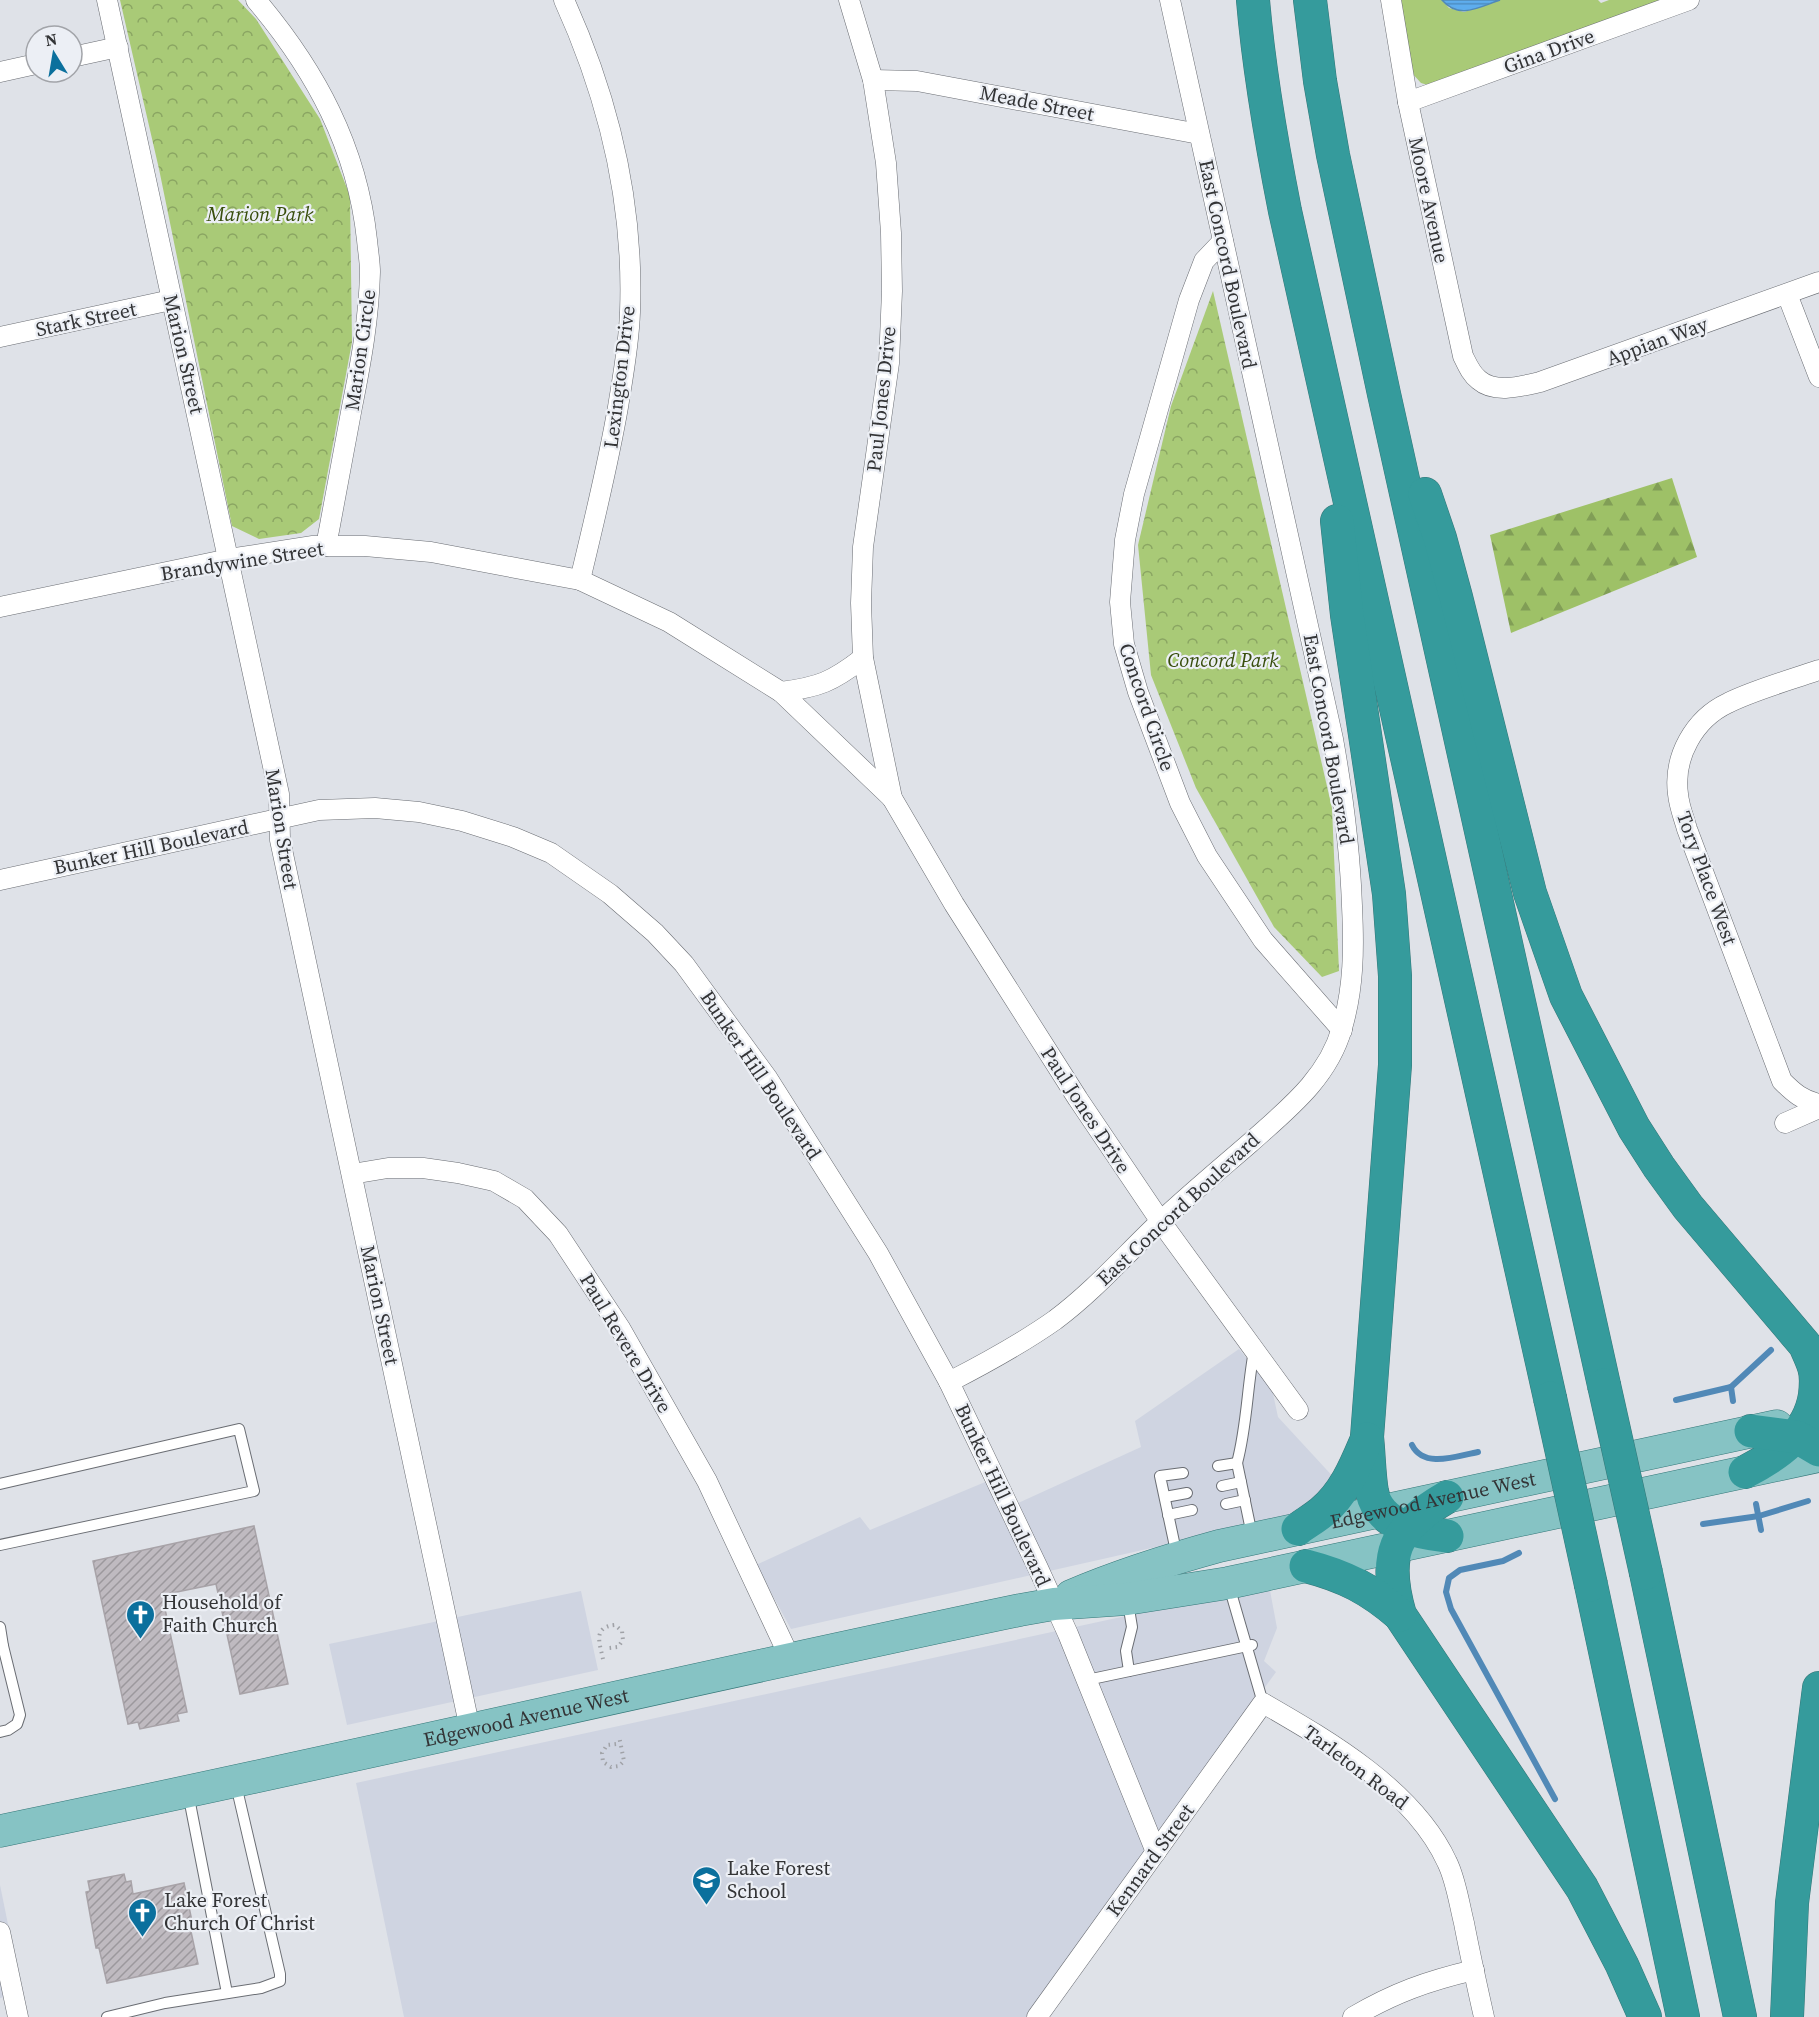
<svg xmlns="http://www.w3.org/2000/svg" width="1819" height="2017" viewBox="0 0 1819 2017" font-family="'Source Serif 4',serif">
<defs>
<pattern id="forest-firs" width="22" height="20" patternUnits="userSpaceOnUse" patternTransform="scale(1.5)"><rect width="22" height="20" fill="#9ec167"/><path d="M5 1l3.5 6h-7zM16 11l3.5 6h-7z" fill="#819e56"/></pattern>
<pattern id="park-crowns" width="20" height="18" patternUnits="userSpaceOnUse" patternTransform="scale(1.5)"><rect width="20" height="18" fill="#a9ca77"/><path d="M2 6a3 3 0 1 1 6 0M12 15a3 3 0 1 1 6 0" fill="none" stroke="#8aa562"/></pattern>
<pattern id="water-rules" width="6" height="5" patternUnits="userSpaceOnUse" patternTransform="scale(1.5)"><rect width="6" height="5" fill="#5eadee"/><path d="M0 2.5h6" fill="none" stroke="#4e8ec2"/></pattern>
<pattern id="building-hatch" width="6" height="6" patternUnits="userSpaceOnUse" patternTransform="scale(1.5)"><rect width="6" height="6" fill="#bfbac0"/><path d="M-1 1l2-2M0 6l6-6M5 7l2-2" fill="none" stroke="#9c989d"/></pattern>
</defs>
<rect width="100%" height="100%" fill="#dfe2e8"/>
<g fill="#cfd4e1">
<path d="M1239 1349 1272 1389 1278 1417 1337 1481 1328 1493 1285 1518 791 1629 756 1565 860 1517 870 1530 990 1480 1003 1510 1141 1447 1135 1421Z"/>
<path d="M1269 1585 1277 1628 1264 1661 1276 1672 1026 2017H404L356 1783Z"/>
<path d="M581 1591 598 1670 347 1725 329 1644Z"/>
<path d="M0 1885 22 1993 0 1998Z"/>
</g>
<path fill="#a9ca77" d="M1401 0H1442L1449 8 1464 12 1500 0H1598L1601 3 1609 0H1661L1431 86 1421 83 1411 72Z"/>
<path fill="url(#forest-firs)" d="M1672 478 1697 557 1511 633 1490 535Z"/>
<g fill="url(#park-crowns)">
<path d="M120 0H238L256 19 320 119 350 196 352 342 319 519 301 533 259 539 232 526 159 169Z"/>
<path d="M1213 291 1332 808 1339 971 1322 977 1274 927 1196 788 1151 675 1138 545 1171 406Z"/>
</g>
<path fill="url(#water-rules)" stroke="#5189b7" stroke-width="1.5" d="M1442 0H1500C1479 7 1459 20 1442 0Z"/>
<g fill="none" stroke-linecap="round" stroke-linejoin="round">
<g stroke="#5189b7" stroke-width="6">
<path d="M1731 1387 1733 1401"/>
<path d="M1676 1400 1731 1387 1771 1350"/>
<path d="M1412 1445C1424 1469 1457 1456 1478 1452"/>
<path d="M1756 1504 1761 1530"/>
<path d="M1703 1524 1759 1516 1808 1501"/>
<path d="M1519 1553 1503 1561 1460 1570 1449 1578 1446 1592 1451 1609 1555 1799"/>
</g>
</g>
<g fill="url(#building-hatch)" stroke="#a8a3a8" stroke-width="1.5">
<path d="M254 1526 288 1684 240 1694 216 1584 162 1595 187 1712 177 1714 179 1721 140 1729 138 1722 128 1724 93 1561Z"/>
<path d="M124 1874 126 1882 131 1881 133 1894 184 1883 193 1926 190 1927 198 1964 107 1983 99 1948H96L86 1892 90 1891 88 1881Z"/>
</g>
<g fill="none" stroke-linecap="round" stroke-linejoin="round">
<defs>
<g id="lane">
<path d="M1237 1463C1247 1426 1247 1388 1254 1351"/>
<path d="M1218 1466 1237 1463 1252 1535"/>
<path d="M0 1484 239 1429 254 1491 0 1545"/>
<path d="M1222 1486 1241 1482"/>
<path d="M1165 1497 1187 1493"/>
<path d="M1226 1504 1245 1500"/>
<path d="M1168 1515 1192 1510"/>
<path d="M1177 1556 1160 1476 1183 1473"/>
<path d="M1229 1586 1263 1703"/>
<path d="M1128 1603 1132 1627 1126 1651 1129 1671"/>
<path d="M0 1627 3 1646 0 1648"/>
<path d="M1087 1680 1252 1645"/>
<path d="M0 1732 8 1730 17 1724 20 1715 3 1646"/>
<path d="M188 1793 227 1993"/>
<path d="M107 2017 165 2003 261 1988 280 1981V1974L236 1785"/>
</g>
<g id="street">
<path d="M107 0 279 794 280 840 470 1729"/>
<path d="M256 0C316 71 357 147 367 240 368 251 370 262 370 272 369 318 361 362 352 407 343 454 335 500 326 546"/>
<path d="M564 0C609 99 634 204 630 312 629 344 623 376 618 407 608 465 594 522 580 580"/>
<path d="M849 0 873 80 886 163 891 233 892 291 889 363 863 547 861 603 863 658 892 798 954 904 1078 1099 1161 1222 1298 1410"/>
<path d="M1391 0 1408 102 1463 356C1467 364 1471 374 1479 380 1495 394 1522 386 1540 382L1819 282"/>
<path d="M72 57 118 47"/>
<path d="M0 72 36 64"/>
<path d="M873 80 917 81 1199 134"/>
<path d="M1408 102 1689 0"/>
<path d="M1223 241 1204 261 1189 300 1134 494 1125 540 1120 602 1124 644 1138 692 1180 803 1207 856 1263 940 1342 1030"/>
<path d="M1787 294 1819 377"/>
<path d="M0 337 171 300"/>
<path d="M0 607 229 559 313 546H365L431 552 580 580 669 622 781 692 892 798"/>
<path d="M1819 670C1790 680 1754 690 1728 703 1694 719 1673 757 1678 794 1679 806 1684 818 1687 829L1782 1081C1794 1093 1802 1100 1819 1104"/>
<path d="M781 692C819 687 832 682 863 658"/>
<path d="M0 880 319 810 375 808 419 812 462 821 513 837 551 853 610 894 655 933 684 964 768 1079 878 1253 949 1382 1038 1568 1068 1634 1156 1852"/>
<path d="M1785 1123 1819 1108"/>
<path d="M352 1174 388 1168H423L458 1173 494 1181 525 1199 558 1234 620 1328 707 1481 790 1658"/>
<path d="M949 1382C986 1363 1021 1344 1055 1320 1094 1291 1126 1254 1161 1221 1190 1194 1220 1169 1250 1143 1288 1109 1328 1078 1342 1028 1354 987 1354 948 1352 906 1350 849 1343 795 1333 739L1170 0"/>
<path d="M0 1932 18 2017"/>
<path d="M1037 2017 1263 1703C1329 1741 1414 1790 1447 1862 1456 1880 1459 1903 1464 1923 1470 1954 1477 1986 1484 2017"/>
<path d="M1353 2017C1394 1993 1427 1981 1474 1970"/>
</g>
<g id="primary">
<path id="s1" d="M1071 1596C1120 1575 1168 1560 1219 1546L1777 1426"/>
<path id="s2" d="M0 1831C341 1761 680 1681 1020 1610L1054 1604 1127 1599 1228 1583 1819 1456"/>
</g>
<g id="highway">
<path d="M1253 0C1259 72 1271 140 1285 211L1550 1398"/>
<path d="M1310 0 1320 81 1333 155 1384 394 1604 1385"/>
<path d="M1425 494 1440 538 1456 597 1530 893 1566 996 1634 1128 1659 1167 1688 1207 1805 1345C1808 1352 1812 1360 1814 1367 1817 1376 1816 1386 1815 1395 1809 1434 1778 1455 1745 1472"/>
<path d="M1337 521 1347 615 1389 894 1395 976V1065L1367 1437C1369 1455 1369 1475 1372 1492 1379 1526 1419 1533 1447 1536"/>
<path d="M1751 1431 1797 1437 1819 1450"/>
<path d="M1447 1497C1393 1528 1383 1556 1400 1615L1582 1888 1622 1965 1645 2017"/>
<path d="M1298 1529C1306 1523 1315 1518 1322 1512 1345 1493 1356 1465 1367 1439"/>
<path d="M1306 1566C1345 1576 1370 1589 1400 1615"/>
<path d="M1646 1573 1740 2017"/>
<path d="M1591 1585 1683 2017"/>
<path d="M1787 2017 1792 1903 1819 1688"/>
</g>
</defs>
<use href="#lane" stroke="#6a6d73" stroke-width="12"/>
<use href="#street" stroke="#6a6d73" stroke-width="21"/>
<use href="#primary" stroke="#347778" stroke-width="33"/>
<use href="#highway" stroke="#347778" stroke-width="34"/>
<g stroke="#a0a2a7" stroke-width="4" stroke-dasharray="1.5 4.5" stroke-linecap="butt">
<path d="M603 1659C600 1644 592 1627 615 1625L622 1631 623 1640 618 1647 609 1648"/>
<path d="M616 1744 607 1745 602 1753 603 1762 611 1767 619 1766 624 1761 619 1736"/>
</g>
<use href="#lane" stroke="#fff" stroke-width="10"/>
<use href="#street" stroke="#fff" stroke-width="20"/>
<use href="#primary" stroke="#86c3c4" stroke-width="32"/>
<use href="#highway" stroke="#359b9c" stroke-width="33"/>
<defs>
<g id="highway-bridge">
<path d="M1604 1385 1646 1573"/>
<path d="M1550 1398 1591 1585"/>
</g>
</defs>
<use href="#highway-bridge" stroke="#347778" stroke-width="34" stroke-linecap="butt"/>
<use href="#highway-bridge" stroke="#359b9c" stroke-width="33"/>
</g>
<defs>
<symbol id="church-pin" viewBox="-11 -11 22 30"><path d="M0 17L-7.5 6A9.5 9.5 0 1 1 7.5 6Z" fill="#0b709d" stroke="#eceff5"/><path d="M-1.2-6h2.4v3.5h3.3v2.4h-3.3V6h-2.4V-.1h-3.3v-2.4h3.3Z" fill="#fff"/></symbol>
<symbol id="school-pin" viewBox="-11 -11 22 30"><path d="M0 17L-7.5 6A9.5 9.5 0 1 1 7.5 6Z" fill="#0b709d" stroke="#eceff5"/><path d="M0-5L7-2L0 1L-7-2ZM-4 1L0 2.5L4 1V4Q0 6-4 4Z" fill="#fff"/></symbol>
</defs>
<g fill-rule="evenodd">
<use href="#church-pin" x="124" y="1598" width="33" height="45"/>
<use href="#school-pin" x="690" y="1864" width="33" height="45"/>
<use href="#church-pin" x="126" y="1896" width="33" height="45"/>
</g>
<g text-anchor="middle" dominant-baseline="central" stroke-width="4.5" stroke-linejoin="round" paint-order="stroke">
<g font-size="20" fill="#333436" stroke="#eceff5">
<text transform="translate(1549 51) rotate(-20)">Gina Drive</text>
<text transform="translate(1037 103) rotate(11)">Meade Street</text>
<text transform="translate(1429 200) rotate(78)">Moore Avenue</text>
<text transform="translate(1228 264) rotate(78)">East Concord Boulevard</text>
<text transform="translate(86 319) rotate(-12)">Stark Street</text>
<text transform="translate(1657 341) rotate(-20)">Appian Way</text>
<text transform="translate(360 350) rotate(-82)">Marion Circle</text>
<text transform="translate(184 354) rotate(77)">Marion Street</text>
<text transform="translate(619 377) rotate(-83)">Lexington Drive</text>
<text transform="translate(881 399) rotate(-84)">Paul Jones Drive</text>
<text transform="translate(242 561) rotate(-9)">Brandywine Street</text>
<text transform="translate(1147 707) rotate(71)">Concord Circle</text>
<text transform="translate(1329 739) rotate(80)">East Concord Boulevard</text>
<text transform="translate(282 829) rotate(81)">Marion Street</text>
<text transform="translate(151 847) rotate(-12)">Bunker Hill Boulevard</text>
<text transform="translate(1707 878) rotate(70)">Tory Place West</text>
<text transform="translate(761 1075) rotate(56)">Bunker Hill Boulevard</text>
<text transform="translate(1086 1110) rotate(57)">Paul Jones Drive</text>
<text transform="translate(1178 1209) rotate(-43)">East Concord Boulevard</text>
<text transform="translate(380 1305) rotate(78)">Marion Street</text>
<text transform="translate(626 1343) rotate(59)">Paul Revere Drive</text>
<text transform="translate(1003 1495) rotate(65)">Bunker Hill Boulevard</text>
<text stroke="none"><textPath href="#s1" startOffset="375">Edgewood Avenue West</textPath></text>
<text stroke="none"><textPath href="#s2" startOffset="538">Edgewood Avenue West</textPath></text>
<text transform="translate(1356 1767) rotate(37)">Tarleton Road</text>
<text transform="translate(1150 1860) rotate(-54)">Kennard Street</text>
</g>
<g font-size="20" font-style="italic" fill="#384e0c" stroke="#eceff5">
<text x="260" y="214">Marion Park</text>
<text x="1223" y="660">Concord Park</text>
</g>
<g font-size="20" fill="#333436" stroke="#eceff5" text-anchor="start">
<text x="162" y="1602">Household of<tspan x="162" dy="23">Faith Church</tspan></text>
<text x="727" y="1868">Lake Forest<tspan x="727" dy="23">School</tspan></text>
<text x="164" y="1900">Lake Forest<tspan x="164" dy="23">Church Of Christ</tspan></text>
</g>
</g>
<g transform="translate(54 54) rotate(349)"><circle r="28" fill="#eceff5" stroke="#a2a4a9" stroke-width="1.5"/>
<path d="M0-4.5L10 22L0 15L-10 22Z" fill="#0b709d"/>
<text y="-9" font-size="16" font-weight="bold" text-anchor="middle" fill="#333436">N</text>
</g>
</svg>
